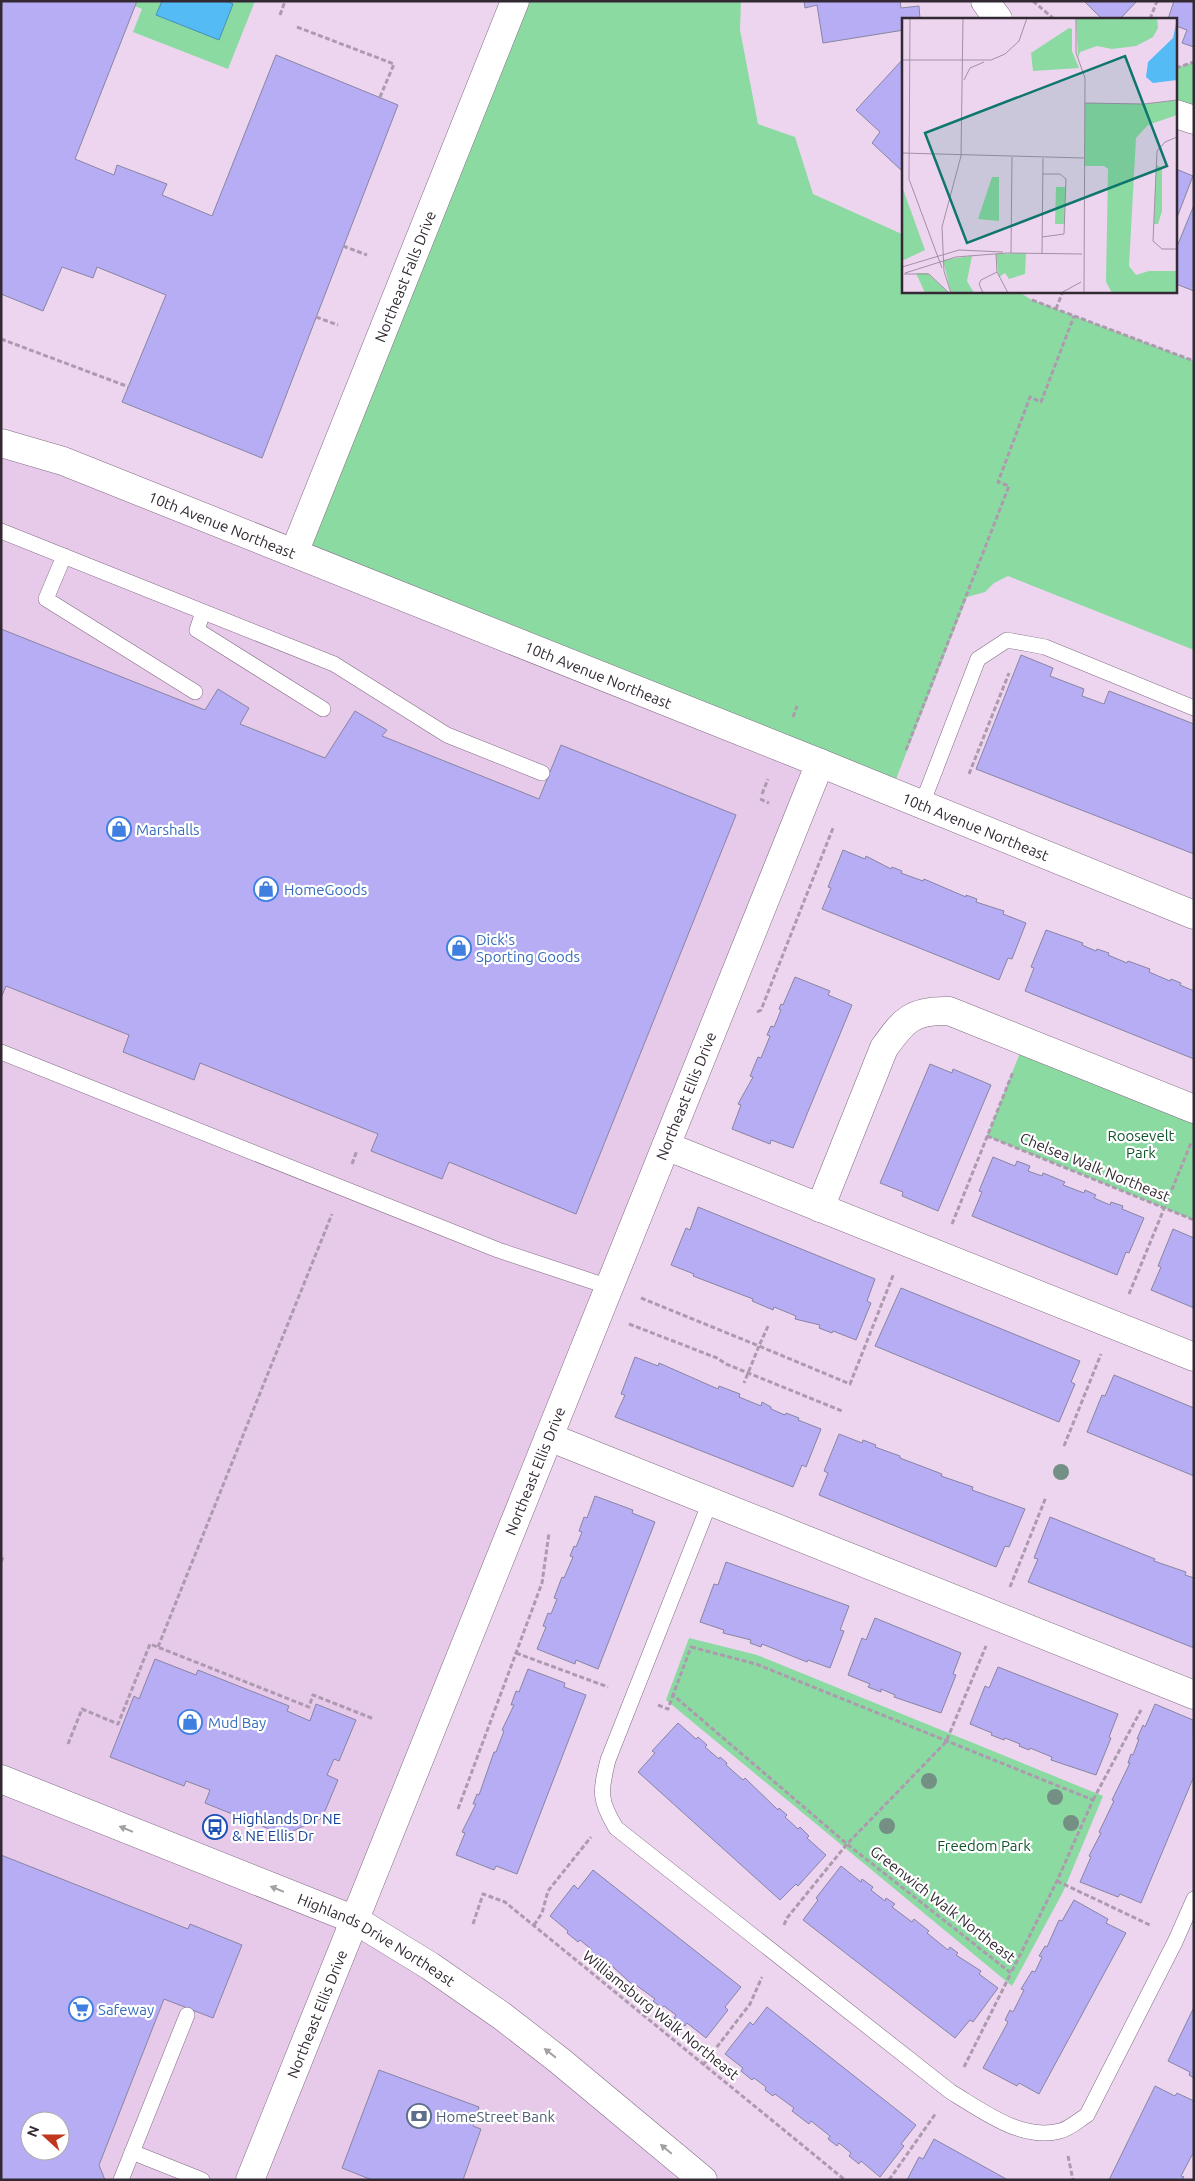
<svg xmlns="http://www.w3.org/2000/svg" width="1195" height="2181" viewBox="0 0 1195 2181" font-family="Ubuntu,sans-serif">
<rect width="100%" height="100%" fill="#edd5ef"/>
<path fill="#e7c9ea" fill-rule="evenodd" d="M1 443 820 763 355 1920 703 2180H1ZM30 2121H60V2151H30Z"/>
<g fill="#8bdaa2">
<path d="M137 1H255L228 69 133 32 142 9 135 6Z"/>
<path d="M515 1H741L740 30 758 124 795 137 813 194 904 235V291H1017L1032 300 1194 361V650L1008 576 994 583 985 592 967 597 891 792 294 553Z"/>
<path d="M1194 62V120L1176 114V68Z"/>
<path d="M1024 1043 1194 1109V1220L987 1136Z"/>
<path d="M689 1638 757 1655 1103 1796 1063 1892 1012 1986 666 1700Z"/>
</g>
<path fill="#54bbf5" stroke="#4a8fbb" d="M162 1H226L233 4 219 40 156 15Z"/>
<g fill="#b6adf4" stroke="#8885a2" fill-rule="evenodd">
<path d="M1 1H137L75 159 114 175 117 165 167 184 162 195 212 216 276 55 398 105 262 458 122 402 166 295 97 267 93 278 62 267 43 311 1 294Z"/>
<path d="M804 1H900L901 8 919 6 920 19H904V30L823 43 817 5 805 8Z"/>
<path d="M1084 1H1137L1120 19H1102Z"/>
<path d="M1174 1H1194V47L1182 43 1187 30 1176 26V19H1168Z"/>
<path d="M904 58V166L901 170 872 143 880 132 856 110Z"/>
<path d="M1176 169 1193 176 1176 220Z"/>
<path d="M1194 205V291L1176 284V249Z"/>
<path d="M1 629 205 710 218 689 249 708 240 724 325 758 355 711 387 730 382 736 539 799 561 745 736 815 576 1214 449 1162 442 1179 371 1151 378 1134 200 1063 194 1080 123 1052 129 1035 6 986 1 998Z"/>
<path d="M1021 655 1053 668 1050 676 1084 689 1082 696 1104 704 1109 691 1194 724V854L976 769Z"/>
<path d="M843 850 865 859 866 856 891 869 892 867 902 871 901 873 923 881 924 879 966 897V895L977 899 976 902 1004 911 1003 914 1026 923 1012 959 1008 958 999 980 822 909 831 888 828 887Z"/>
<path d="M1046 930 1083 943 1082 945 1096 951 1097 949 1109 953 1108 955 1127 963 1128 961 1150 969 1149 972 1170 981 1171 979 1181 983 1180 985 1194 991V1059L1025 991 1034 968 1031 967Z"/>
<path d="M795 977 830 991 828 995 852 1005 793 1148 771 1140 770 1144 732 1129 741 1105 738 1104 753 1077 750 1076 758 1057 761 1058 770 1036 767 1035 771 1026 774 1027 781 1010 779 1009 781 1004 783 1005Z"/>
<path d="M930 1064 952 1073 953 1069 991 1085 938 1211 902 1196 903 1192 880 1183Z"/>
<path d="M993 1157 1015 1166 1017 1161 1030 1166 1028 1171 1042 1176 1043 1173 1065 1182 1063 1185 1084 1193 1085 1190 1096 1195 1094 1198 1110 1205 1111 1202 1123 1206 1122 1209 1144 1218 1129 1253 1126 1252 1117 1275 972 1216 982 1192 979 1191Z"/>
<path d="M698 1207 875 1279 867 1301 871 1303 856 1340 833 1331 832 1333 819 1328 820 1325 795 1319 796 1316 774 1307 773 1310 752 1301 753 1299 693 1276 694 1274 671 1265 686 1228 690 1230Z"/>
<path d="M1173 1229 1194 1238V1308L1151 1290 1161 1267 1158 1266Z"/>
<path d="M901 1288 1080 1361 1071 1382 1075 1384 1059 1422 875 1346Z"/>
<path d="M635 1357 658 1366 659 1363 718 1389 719 1386 740 1394 739 1397 761 1406 762 1402 771 1407V1409L785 1415 786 1413 799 1418 798 1420 821 1429 806 1467 802 1465 793 1487 615 1417 625 1395 621 1394Z"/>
<path d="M1114 1375 1194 1408V1476L1087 1432 1102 1395 1105 1396Z"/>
<path d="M839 1434 862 1443 863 1440 876 1445 875 1447 900 1456V1458L942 1474 941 1476 973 1487 972 1490 1025 1509 1009 1547 1005 1546 996 1567 819 1495 828 1473 824 1471Z"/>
<path d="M595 1496 633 1510 632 1513 655 1522 598 1669 576 1660 575 1664 537 1649 546 1627 543 1626 548 1613 551 1614 557 1599 554 1598 562 1577 564 1578 573 1557 570 1556 574 1546 576 1547 582 1532 579 1531 584 1517 587 1518Z"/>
<path d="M1050 1517 1155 1559 1154 1561 1186 1572 1185 1575 1194 1578V1648L1028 1582 1038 1559 1034 1558Z"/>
<path d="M726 1562 849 1606 840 1630 844 1631 830 1668 808 1660 807 1662 762 1644 761 1647 750 1643 751 1640 723 1633 724 1630 700 1622 714 1584 718 1585Z"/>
<path d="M875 1618 961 1653 953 1674 956 1675 941 1713 894 1697 895 1695 881 1689V1692L868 1687 870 1684 848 1675 862 1638 866 1640Z"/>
<path d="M155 1659 196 1675 198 1670 289 1706 287 1711 310 1721 316 1704 356 1720 339 1761 334 1759 327 1775 338 1780 322 1818 284 1835 205 1803 210 1790 186 1781 184 1786 110 1757 134 1696 139 1699Z"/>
<path d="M998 1667 1118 1714 1109 1737 1111 1738 1096 1775 1051 1760 1052 1757 1030 1748 1029 1750 1019 1746 1020 1744 1005 1738 1004 1740 991 1735 992 1733 970 1724 985 1686 989 1688Z"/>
<path d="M528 1669 565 1683 564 1687 586 1695 517 1874 496 1866 494 1870 456 1855 465 1833 462 1832 476 1804H473L477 1794 479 1795 494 1752H496L504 1731 502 1730 514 1705H511L516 1691 519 1692Z"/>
<path d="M1155 1704 1193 1720 1194 1776 1141 1903 1120 1894 1118 1897 1080 1882 1091 1857 1089 1856 1101 1833 1099 1832 1114 1801 1112 1800 1130 1763H1128L1131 1754 1133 1755 1139 1739H1137L1143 1725 1145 1727Z"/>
<path d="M678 1723 696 1739 698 1737 707 1745 705 1747 719 1759 720 1757 727 1763 726 1765 743 1780 745 1778 778 1810 779 1808 787 1815 785 1817 798 1829 800 1827 809 1836 807 1838 826 1855 798 1886 796 1884 780 1900 638 1772 655 1753 652 1751Z"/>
<path d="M1 1855 188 1929 190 1924 242 1945 213 2018 164 1999 99 2165 105 2180H1ZM30 2121H60V2151H30Z"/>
<path d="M841 1866 861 1882 862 1879 873 1887 871 1890 885 1901 886 1898 895 1904 892 1907 912 1922 914 1919 929 1931 927 1933 948 1950 950 1947 958 1953 956 1955 981 1971 979 1974 998 1988 973 2022 970 2020 955 2038 803 1920 818 1900 816 1898Z"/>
<path d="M593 1870 741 1987 725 2007 728 2010 706 2038 687 2023 685 2026 674 2018 676 2015 664 2006 662 2008 653 2001 655 1999 636 1985 635 1987 601 1956 598 1958 590 1952 592 1950 580 1940 578 1942 567 1933 568 1931 550 1916 574 1885 578 1889Z"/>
<path d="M1074 1900 1108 1919 1106 1923 1126 1933 1039 2094 1019 2083 1017 2086 983 2068 1008 2022 1005 2020 1010 2010 1013 2012 1024 1990 1021 1989 1032 1971 1035 1972 1042 1957 1039 1956 1045 1946 1047 1947 1059 1920 1062 1921Z"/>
<path d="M767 2007 916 2125 901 2144 904 2146 880 2177 861 2161 859 2164 849 2156 851 2153 839 2143 837 2146 828 2139 830 2136 811 2121 809 2124 792 2111 794 2108 775 2094 773 2096 765 2090 766 2087 754 2078 752 2080 741 2071 743 2068 725 2054 750 2022 753 2025Z"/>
<path d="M1194 2007V2078L1189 2075 1190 2072 1168 2061Z"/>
<path d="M379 2070 479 2107 473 2126 481 2129 463 2180H372L342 2168Z"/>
<path d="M1155 2086 1175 2096 1177 2093 1194 2101V2155H1192L1181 2176 1184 2177 1182 2180H1109Z"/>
<path d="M934 2139 1008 2180H907L919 2157 923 2159Z"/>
</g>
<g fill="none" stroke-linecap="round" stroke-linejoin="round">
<defs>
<g id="service">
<path d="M1 531 334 664 447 735 542 773"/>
<path d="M64 556 46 599 195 692"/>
<path d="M203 612 197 630 323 709"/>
<path d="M922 804 978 659 1007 640 1045 647 1194 708"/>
<path d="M1 1052 498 1250 609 1287"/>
<path d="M710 1502 608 1760C600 1792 599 1800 616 1828L951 2092C983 2111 1021 2141 1060 2131 1069 2129 1079 2120 1087 2115L1175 1942 1194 1899"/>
<path d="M132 2152 202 2180"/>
<path d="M121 2180 187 2015"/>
</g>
<g id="minor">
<path d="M985 1 998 19"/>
<path d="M1176 114 1194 120"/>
<path id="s1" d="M294 553 515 1"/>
<path id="s2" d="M820 763 1194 915"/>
<path d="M666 1146 1194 1357"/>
<path d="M820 1208 884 1048C904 1020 912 1010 949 1011L1194 1109"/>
<path d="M549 1437 1194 1695"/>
</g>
<g id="tertiary">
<path id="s3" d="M1 443 63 461 820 763 250 2180"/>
</g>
<g id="secondary">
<path id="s4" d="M1 1779 355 1920 430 1966 502 2016 560 2061 703 2180"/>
</g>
</defs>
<use href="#service" stroke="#816b83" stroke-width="16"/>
<use href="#minor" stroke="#816b83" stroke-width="29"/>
<use href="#tertiary" stroke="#816b83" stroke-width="29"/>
<use href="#secondary" stroke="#816b83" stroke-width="29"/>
<g stroke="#ad9aaf" stroke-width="3" stroke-dasharray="5 2.5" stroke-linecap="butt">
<path d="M1033 1 1054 19"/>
<path d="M280 15 285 1"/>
<path d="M1150 19 1157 1"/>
<path d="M297 27 394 64 380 97"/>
<path d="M1176 68 1194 62"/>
<path d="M343 246 367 255"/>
<path d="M1032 300 1194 361"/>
<path d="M1056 309 1063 291"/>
<path d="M316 317 338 325"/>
<path d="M1 339 129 387"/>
<path d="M793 717 797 706"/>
<path d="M906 750 1009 486 998 482 1030 397 1041 402 1074 316"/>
<path d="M969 774 1009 673"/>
<path d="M762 794 768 779"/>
<path d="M760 799 769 803"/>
<path d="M757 1012 761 1010 833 828 831 827"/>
<path d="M987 1136 1194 1220"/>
<path d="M352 1164 357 1150"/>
<path d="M952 1224 1013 1072"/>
<path d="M1129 1294 1191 1143"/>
<path d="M641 1298 759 1346 744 1383"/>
<path d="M629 1324 717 1358 726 1364 842 1411"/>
<path d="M768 1326 759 1346 850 1384 894 1273"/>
<path d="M1064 1446 1101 1354"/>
<path d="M1 1562 4 1555"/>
<path d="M1010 1587 1046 1497"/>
<path d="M158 1647 332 1214"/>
<path d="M691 1647 756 1664 1093 1800 1057 1881 1011 1973 847 1844 673 1695Z"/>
<path d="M516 1653 608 1687"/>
<path d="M658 1705 668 1709 673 1695"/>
<path d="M68 1744 82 1709 118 1724 150 1644 309 1707 313 1695 374 1719"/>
<path d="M1093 1800 1141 1710"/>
<path d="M458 1809 542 1583 549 1533"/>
<path d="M1057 1881 1152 1926"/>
<path d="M473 1924 483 1894 505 1902 845 2180"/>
<path d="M534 1925 542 1913 548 1891 591 1837"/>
<path d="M784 1925 787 1918 847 1844 946 1742 986 1646"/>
<path d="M703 2065 750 2004 762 1977"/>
<path d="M964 2067 1011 1973"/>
<path d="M1068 2156 1073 2180"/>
<path d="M889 2180 936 2113"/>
</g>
<use href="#service" stroke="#fff" stroke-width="15"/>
<use href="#minor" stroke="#fff" stroke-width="28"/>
<use href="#tertiary" stroke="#fff" stroke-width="28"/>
<use href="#secondary" stroke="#fff" stroke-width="28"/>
</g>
<g fill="#748f84">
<circle cx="1061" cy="1472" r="8"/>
<circle cx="929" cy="1781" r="8"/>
<circle cx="1055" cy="1797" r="8"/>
<circle cx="1071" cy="1823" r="8"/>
<circle cx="887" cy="1826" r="8"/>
</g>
<defs><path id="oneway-solid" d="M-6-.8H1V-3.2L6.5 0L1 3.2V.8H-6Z" transform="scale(1.25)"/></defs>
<g fill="#a39fa3">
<use href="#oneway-solid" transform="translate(126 1829) rotate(-158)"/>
<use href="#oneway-solid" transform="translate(277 1889) rotate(-158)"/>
<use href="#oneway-solid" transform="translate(550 2053) rotate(-142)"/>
<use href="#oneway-solid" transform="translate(666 2149) rotate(-140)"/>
</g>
<defs>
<symbol id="shop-ring" viewBox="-11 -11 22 22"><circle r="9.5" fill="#fff" stroke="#3f7fe0" stroke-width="1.5"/><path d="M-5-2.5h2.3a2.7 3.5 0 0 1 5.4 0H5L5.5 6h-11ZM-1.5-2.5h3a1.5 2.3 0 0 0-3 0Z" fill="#3f7fe0"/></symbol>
<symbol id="bus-ring" viewBox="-11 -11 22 22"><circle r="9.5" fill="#fff" stroke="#1a4fb4" stroke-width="1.5"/><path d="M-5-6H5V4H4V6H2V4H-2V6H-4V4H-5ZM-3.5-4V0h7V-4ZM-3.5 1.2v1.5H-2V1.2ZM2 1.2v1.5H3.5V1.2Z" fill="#1a4fb4"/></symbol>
<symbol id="supermarket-ring" viewBox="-11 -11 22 22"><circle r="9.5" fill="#fff" stroke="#3f7fe0" stroke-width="1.5"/><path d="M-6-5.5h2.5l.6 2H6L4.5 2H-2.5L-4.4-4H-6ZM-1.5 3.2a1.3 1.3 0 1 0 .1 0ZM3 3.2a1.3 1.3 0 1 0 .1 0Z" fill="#3f7fe0"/></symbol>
<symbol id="bank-ring" viewBox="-11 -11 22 22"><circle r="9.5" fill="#fff" stroke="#5c6f8a" stroke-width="1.5"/><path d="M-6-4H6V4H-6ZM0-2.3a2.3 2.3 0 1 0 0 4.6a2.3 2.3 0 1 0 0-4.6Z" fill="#5c6f8a"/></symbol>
</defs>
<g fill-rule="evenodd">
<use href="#shop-ring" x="105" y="815" width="28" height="28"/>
<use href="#shop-ring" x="252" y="875" width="28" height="28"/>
<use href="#shop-ring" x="445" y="934" width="28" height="28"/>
<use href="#shop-ring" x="176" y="1708" width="28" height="28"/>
<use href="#bus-ring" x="201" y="1813" width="28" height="28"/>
<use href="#supermarket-ring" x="67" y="1995" width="28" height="28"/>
<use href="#bank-ring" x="405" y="2102" width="28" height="28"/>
</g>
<g text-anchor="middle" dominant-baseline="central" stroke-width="4.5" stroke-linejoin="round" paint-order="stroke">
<g font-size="15" fill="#322933" stroke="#fff">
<text stroke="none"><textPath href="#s1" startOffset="298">Northeast Falls Drive</textPath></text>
<text stroke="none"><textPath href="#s3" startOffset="236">10th Avenue Northeast</textPath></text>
<text stroke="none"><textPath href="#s3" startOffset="641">10th Avenue Northeast</textPath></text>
<text stroke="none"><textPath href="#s2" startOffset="168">10th Avenue Northeast</textPath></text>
<text transform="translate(686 1096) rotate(-68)">Northeast Ellis Drive</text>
<text transform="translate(1095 1167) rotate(22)">Chelsea Walk Northeast</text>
<text transform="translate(535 1471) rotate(-68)">Northeast Ellis Drive</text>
<text transform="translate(943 1904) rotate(38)">Greenwich Walk Northeast</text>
<text stroke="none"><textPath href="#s4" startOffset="409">Highlands Drive Northeast</textPath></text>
<text transform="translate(317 2014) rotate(-68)">Northeast Ellis Drive</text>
<text transform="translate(661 2015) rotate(39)">Williamsburg Walk Northeast</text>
</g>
<g font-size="15" fill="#366cbe" stroke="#fff" text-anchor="start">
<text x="136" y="829">Marshalls</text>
<text x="284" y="889">HomeGoods</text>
<text x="476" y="939">Dick's<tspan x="476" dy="17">Sporting Goods</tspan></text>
<text x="208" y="1722">Mud Bay</text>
<text x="98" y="2009">Safeway</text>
</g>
<g font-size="15" fill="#11552c" stroke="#fff">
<text x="1141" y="1135">Roosevelt<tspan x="1141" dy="17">Park</tspan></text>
<text x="984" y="1845">Freedom Park</text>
</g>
<g font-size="15" fill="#164399" stroke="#fff" text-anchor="start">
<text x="232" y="1818">Highlands Dr NE<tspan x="232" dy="17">&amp; NE Ellis Dr</tspan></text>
</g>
<g font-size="15" fill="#4e5e75" stroke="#fff" text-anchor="start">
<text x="436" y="2116">HomeStreet Bank</text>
</g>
</g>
<g transform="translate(902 18)">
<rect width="275" height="275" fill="#edd5ef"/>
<path d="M174 0H255L256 10 251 19 234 28 210 31 195 28 178 34 176 40ZM167 10 170 11V33L177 50 131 53 129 35ZM275 82V97L246 107 234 120 227 248 234 257 247 253H275V275H210L204 264 206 151 202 148H182L183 85 242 86ZM254 146 260 151V193L256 206H252ZM0 148 1 171 23 232 0 243ZM90 159H97V203L76 201ZM154 169H163V206H153ZM124 235 123 256 107 261 103 255 97 259 94 236ZM70 238 65 263 72 275H49L41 242ZM14 255H25L47 275H23Z" fill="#8bdaa2"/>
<path d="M275 1V62L251 65 244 59 246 44 271 20Z" fill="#54bbf5"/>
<path fill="none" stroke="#a290a4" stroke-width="1" d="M8 0 7 161 40 250M174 0V35L183 60 182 275M0 42H89L103 36 117 23 125 0M62 62 68 50 82 44M183 85 242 86 275 82M275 119 263 124 255 133 251 223 260 231H275M0 135 182 140M140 219 162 216 164 161 158 156H141M109 235 110 139M94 236 95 254 106 275M140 236 141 140M0 249 57 232 101 234M3 255 54 239 105 235 180 236M2 256H27L47 275M49 275 42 253 40 209 59 138 61 0M81 275 77 266 79 262 95 254M159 275 179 264"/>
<path fill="#0f766e" fill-opacity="0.15" stroke="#0f766e" stroke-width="2.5" d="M223 38 265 148 65 225 23 115Z"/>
<rect width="275" height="275" fill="none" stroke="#322933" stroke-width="2.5"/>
</g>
<rect width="1195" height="2181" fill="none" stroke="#322933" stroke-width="5"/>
<g transform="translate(45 2136) rotate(291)"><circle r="24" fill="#ffffff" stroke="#ada9ad"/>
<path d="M0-4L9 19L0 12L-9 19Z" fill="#c1361e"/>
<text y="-8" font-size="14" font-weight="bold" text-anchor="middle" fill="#322933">N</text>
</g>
</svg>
